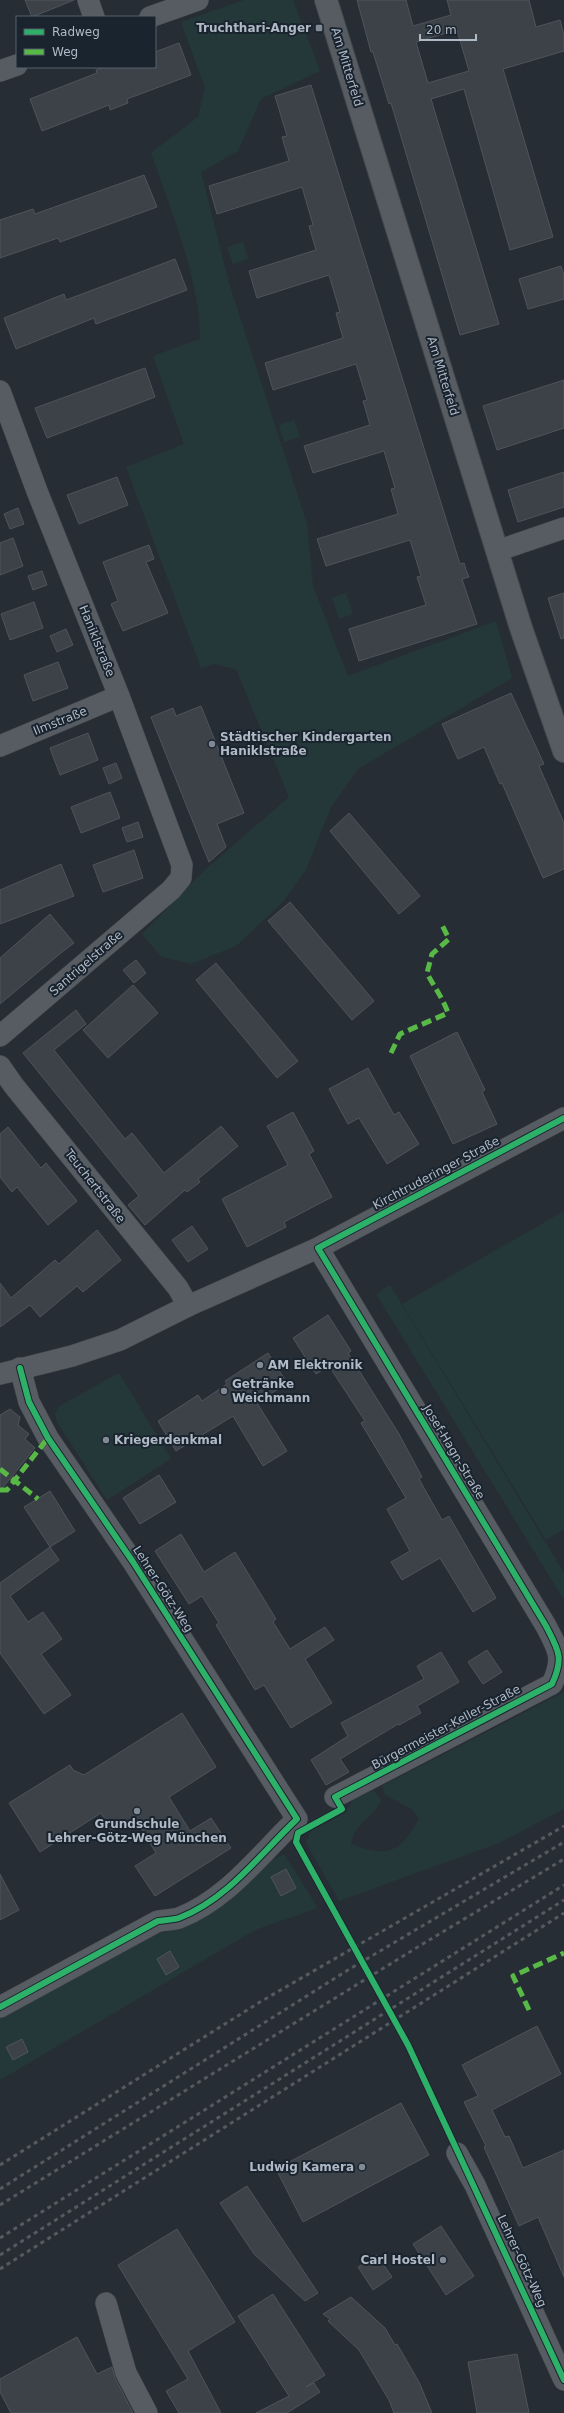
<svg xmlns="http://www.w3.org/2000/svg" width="564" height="2413" viewBox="0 0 564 2413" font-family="'DejaVu Sans',sans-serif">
<rect width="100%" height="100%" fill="#272d34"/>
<g fill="#24383a">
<path d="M244 0H293L320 71 261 99 238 151 201 172 229 283 307 524 313 586 348 676 496 621 512 678 358 769 331 807 306 870 283 902 236 946 191 964 162 957 142 934 206 869 289 797 236 669 213 664 201 668 126 467 184 444 153 356 200 339C201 283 170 207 151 153L198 117 205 88 181 22Z"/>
<path d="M243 242 248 259 233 264 227 247Z"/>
<path d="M294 420 300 437 284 442 279 425Z"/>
<path d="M346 593 353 614 339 619 332 598Z"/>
<path d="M564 1211V1529L546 1540 402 1304Z"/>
<path d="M390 1285 564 1573V1600L376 1294Z"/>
<path d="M119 1373 171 1459 107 1500 57 1422 55 1414 59 1407 65 1403Z"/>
<path d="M564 1692V1809L499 1843 339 1901 306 1843 310 1832 345 1813 353 1800 374 1790 381 1801C371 1820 355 1822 351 1844 388 1858 400 1853 419 1819L412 1809 385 1795 382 1786Z"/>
<path d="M284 1854 318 1908 255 1930 0 2080V2013L161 1927 164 1933 201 1917 257 1867Z"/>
</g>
<g fill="#3c4248" stroke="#4f545c" fill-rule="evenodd">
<path d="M25 0H74L32 17Z"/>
<path d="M357 0H406L413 26 451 15 447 0H529L536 27 560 20 564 35V51L503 69 553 237 510 250 464 89 431 99 499 324 460 335 391 103 389 104 373 52H371ZM457 30 469 71 428 83 416 42Z"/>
<path d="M179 43 191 75 127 99 128 103 110 110 109 105 42 131 30 99 97 73 96 70 104 67H155V52Z"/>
<path d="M311 85 460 564 464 563 466 570 469 577 462 579 477 624 359 661 349 629 426 605 417 577 421 576 410 540 326 566 317 539 398 514 391 489 395 488 384 451 313 473 304 446 370 425 363 401 367 400 356 364 273 390 265 363 343 338 336 313 340 312 329 275 257 298 249 271 316 250 309 226 313 225 302 187 217 214 209 186 289 161 282 137 287 136 275 96Z"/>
<path d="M144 175 157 207 60 242 58 238 0 258V220L33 209 35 214Z"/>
<path d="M175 259 187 290 96 324 94 318 16 349 4 318 64 294 66 300Z"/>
<path d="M561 266 564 275V299L528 309 519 279Z"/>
<path d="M145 368 155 397 47 438 35 408Z"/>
<path d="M564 380V428L497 450 483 406Z"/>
<path d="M564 472V507L518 522 508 490Z"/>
<path d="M117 477 128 505 79 524 67 495Z"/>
<path d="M18 508 24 524 10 529 4 514Z"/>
<path d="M13 538 23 566 0 575V543Z"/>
<path d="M149 545 154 559 146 562 168 613 123 631 111 604 118 601 103 562Z"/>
<path d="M42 571 47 585 33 590 28 576Z"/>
<path d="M564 593V638L561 639 548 598Z"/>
<path d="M34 602 43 628 10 640 1 614Z"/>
<path d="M66 629 73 645 57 652 50 636Z"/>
<path d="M58 662 68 688 33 701 24 675Z"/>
<path d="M511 693 544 764 539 766 564 823V869L543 878 502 783 500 784 484 747 458 759 442 724Z"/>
<path d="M201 706 244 813 217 824 226 847 209 862 151 717 173 708 176 716Z"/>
<path d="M88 733 98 760 60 775 50 748Z"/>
<path d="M116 763 122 778 109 784 103 768Z"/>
<path d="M110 792 120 818 81 833 71 807Z"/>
<path d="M349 813 420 896 399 914 330 831Z"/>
<path d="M138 822 143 837 127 842 122 828Z"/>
<path d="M134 850 143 878 103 892 93 865Z"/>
<path d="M61 864 74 896 0 924V890Z"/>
<path d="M290 902 374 1001 352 1020 268 921Z"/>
<path d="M50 914 74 943 62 952 0 1004V958Z"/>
<path d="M136 960 146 973 134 983 123 970Z"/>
<path d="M216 963 298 1061 277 1078 196 980Z"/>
<path d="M133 985 158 1013 108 1058 83 1030Z"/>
<path d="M76 1010 86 1024 54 1050 125 1139 132 1133 164 1173 221 1126 238 1146 198 1179 200 1182 187 1192 185 1190 145 1225 128 1205 139 1196 23 1053Z"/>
<path d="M457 1032 485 1090 482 1092 497 1124 453 1144 410 1056Z"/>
<path d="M368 1068 394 1115 399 1112 419 1144 387 1164 359 1118 348 1124 329 1089Z"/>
<path d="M293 1112 314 1151 309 1154 332 1197 284 1222 286 1227 247 1247 222 1199 288 1165 267 1126Z"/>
<path d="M8 1127 41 1168 46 1163 77 1201 48 1225 17 1187 12 1192 0 1177V1134Z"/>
<path d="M192 1226 208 1249 188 1262 172 1240Z"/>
<path d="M97 1230 121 1260 83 1292 77 1286 40 1317 30 1305 0 1327V1283L11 1298 55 1260 59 1264Z"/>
<path d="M328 1315 351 1351 348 1353 399 1434 422 1477 419 1479 442 1520 449 1516 496 1598 473 1612 440 1558 402 1580 391 1562 410 1551 387 1509 406 1498 361 1423 365 1421 329 1366 316 1374 293 1338Z"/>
<path d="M268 1353 287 1383 257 1403 287 1451 263 1466 233 1416 176 1451 158 1421 198 1395 202 1401 227 1384 225 1381Z"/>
<path d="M10 1409 20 1417 18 1425 29 1434 25 1439 35 1448 0 1491V1415Z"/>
<path d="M159 1475 176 1502 140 1524 123 1498Z"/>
<path d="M50 1491 75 1531 50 1547 24 1507Z"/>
<path d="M181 1534 204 1572 235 1552 276 1619 273 1622 290 1649 325 1627 334 1640 305 1659 332 1703 291 1728 264 1685 255 1690 216 1625 219 1623 202 1596 189 1604 155 1551Z"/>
<path d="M50 1547 59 1560 10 1596 28 1622 43 1612 62 1639 41 1654 71 1695 44 1714 0 1653V1583Z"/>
<path d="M487 1650 502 1672 483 1684 468 1662Z"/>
<path d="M441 1652 459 1682 417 1706 421 1713 399 1725 398 1724 340 1759 349 1772 326 1785 311 1760 348 1736 341 1723 424 1679 417 1666Z"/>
<path d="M182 1713 216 1767 169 1797 190 1831 211 1818 231 1848 155 1896 135 1866 156 1853 134 1817 112 1831 101 1813 40 1852 9 1803 70 1765 73 1770 84 1775Z"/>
<path d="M286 1869 296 1888 281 1896 271 1877Z"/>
<path d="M0 1874 19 1910 0 1920Z"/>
<path d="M170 1951 179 1967 166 1975 157 1959Z"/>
<path d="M537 2026 561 2074 492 2110 505 2137 509 2136 523 2168 564 2150V2277L538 2217 519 2226 484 2147 486 2146 464 2102 478 2096 462 2065Z"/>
<path d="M22 2039 28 2052 13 2060 6 2047Z"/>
<path d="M401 2103 429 2155 303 2222 276 2169Z"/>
<path d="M247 2186 318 2293 305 2301 254 2254 220 2203Z"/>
<path d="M441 2226 474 2276 446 2295 413 2244Z"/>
<path d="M177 2229 235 2322 188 2351 221 2413H179L166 2391 188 2379 118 2265Z"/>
<path d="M377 2255 392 2277 373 2290 358 2267Z"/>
<path d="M273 2294 325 2375 306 2387 314 2383 320 2392 287 2413H256L289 2396 238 2316Z"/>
<path d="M351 2297 385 2328 395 2345 397 2344 419 2382 432 2413H394L389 2400 359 2350 328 2321 330 2319 323 2314Z"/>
<path d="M77 2337 97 2374 112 2367 115 2378 133 2413H11L0 2392V2379Z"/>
<path d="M517 2354 529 2413H477L468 2362Z"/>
</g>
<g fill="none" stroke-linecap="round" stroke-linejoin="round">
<defs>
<g id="minor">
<path d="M88 0 94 17"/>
<path d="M150 17 198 0"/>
<path d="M0 71 17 65"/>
<path d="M0 391 37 491 119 696 182 865 181 878 171 890 0 1036"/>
<path d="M497 551 564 528"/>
<path d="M0 746 119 696"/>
<path d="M0 1066 14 1086 178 1288 188 1306"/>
<path d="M318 1248 546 1626C559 1651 564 1658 552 1684L335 1797"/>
<path d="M0 1374 72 1356 120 1340 188 1306 318 1248 564 1118"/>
<path d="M0 2007 158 1921C164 1920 173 1920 179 1918 228 1899 260 1854 297 1819L133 1562 48 1438 29 1402 20 1368"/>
<path d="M457 2153 475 2185 564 2380"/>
<path d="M106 2303 126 2373 147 2413"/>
</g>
<path id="tertiary" d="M326 0 521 628 564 751"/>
</defs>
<use href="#minor" stroke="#43484d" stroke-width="22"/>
<use href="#tertiary" stroke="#43484d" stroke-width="24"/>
<use href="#minor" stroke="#575c63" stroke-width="21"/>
<use href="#tertiary" stroke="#575c63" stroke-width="22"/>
<g stroke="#565a60" stroke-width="3" stroke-dasharray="4 4" stroke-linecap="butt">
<path d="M0 2165 260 2002 564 1826"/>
<path d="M0 2189 348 1970 564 1842"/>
<path d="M0 2205 421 1945 564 1859"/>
<path d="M0 2238 564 1885"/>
<path d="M0 2255 564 1900"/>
<path d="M0 2269 564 1913"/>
</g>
<g stroke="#58b947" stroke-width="5" stroke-dasharray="10 5" stroke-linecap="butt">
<path d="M391 1053 400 1034 448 1013C443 998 434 987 427 973L432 954 449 939 442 925"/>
<path d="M0 1469 38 1499"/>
<path d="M0 1490H7L48 1438"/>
<path d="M529 2010 513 1976 564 1953"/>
</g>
<defs>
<g id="cycleway">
<path d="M564 1118 318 1248 546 1626C559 1651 564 1658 552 1684L335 1797 342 1809 298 1833 296 1842 408 2045 564 2380"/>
<path d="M0 2007 158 1921C164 1920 173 1920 179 1918 228 1899 260 1854 297 1819L133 1562 48 1438 29 1402 20 1368"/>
</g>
</defs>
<use href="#cycleway" stroke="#1a242f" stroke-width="8"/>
<use href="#cycleway" stroke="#2db169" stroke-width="6"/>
</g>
<g fill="#808994" stroke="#1a242f" stroke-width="1.5">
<rect x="315" y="24" width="8" height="8" rx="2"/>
<circle cx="212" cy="744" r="4"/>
<circle cx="260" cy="1365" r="4"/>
<circle cx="224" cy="1391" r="4"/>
<circle cx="106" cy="1440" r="4"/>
<circle cx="137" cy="1811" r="4"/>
<circle cx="362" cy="2167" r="4"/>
<circle cx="443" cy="2260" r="4"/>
</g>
<g text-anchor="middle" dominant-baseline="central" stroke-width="4" stroke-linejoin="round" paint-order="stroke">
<g font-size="12" font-weight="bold" fill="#b0bac7" stroke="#1a242f" text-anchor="start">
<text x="311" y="28" text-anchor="end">Truchthari-Anger</text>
<text x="220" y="737">Städtischer Kindergarten<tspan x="220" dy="14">Haniklstraße</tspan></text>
<text x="268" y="1365">AM Elektronik</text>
<text x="232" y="1384">Getränke<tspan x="232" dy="14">Weichmann</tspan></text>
<text x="114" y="1440">Kriegerdenkmal</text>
<text x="137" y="1824" text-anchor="middle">Grundschule<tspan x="137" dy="14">Lehrer-Götz-Weg München</tspan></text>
<text x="354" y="2167" text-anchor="end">Ludwig Kamera</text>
<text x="435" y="2260" text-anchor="end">Carl Hostel</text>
</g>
<g font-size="12" fill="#b0bac7" stroke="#1a242f">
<text transform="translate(347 67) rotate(73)">Am Mitterfeld</text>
<text transform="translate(443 376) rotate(73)">Am Mitterfeld</text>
<text transform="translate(97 641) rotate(68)">Haniklstraße</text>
<text transform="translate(60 721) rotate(-22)">Ilmstraße</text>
<text transform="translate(86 963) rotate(-41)">Santrigelstraße</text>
<text transform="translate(436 1173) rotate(-28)">Kirchtruderinger Straße</text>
<text transform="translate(95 1186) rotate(52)">Teuchertstraße</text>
<text transform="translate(454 1452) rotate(59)">Josef-Hagn-Straße</text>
<text transform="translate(163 1589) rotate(57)">Lehrer-Götz-Weg</text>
<text transform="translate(446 1727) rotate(-28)">Bürgermeister-Keller-Straße</text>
<text transform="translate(522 2261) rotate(65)">Lehrer-Götz-Weg</text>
</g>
</g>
<rect x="16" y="16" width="140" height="52" fill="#1a242f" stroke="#56606c"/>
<rect x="24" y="29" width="20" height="6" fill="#2db169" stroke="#56606c"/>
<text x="52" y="36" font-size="12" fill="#b0bac7">Radweg</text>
<rect x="24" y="49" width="20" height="6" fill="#58b947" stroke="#56606c"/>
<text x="52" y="56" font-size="12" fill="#b0bac7">Weg</text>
<path d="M420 34v6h56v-6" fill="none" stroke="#b0bac7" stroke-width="2"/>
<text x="426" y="34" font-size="12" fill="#b0bac7" stroke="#1a242f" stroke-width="3" paint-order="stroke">20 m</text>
</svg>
